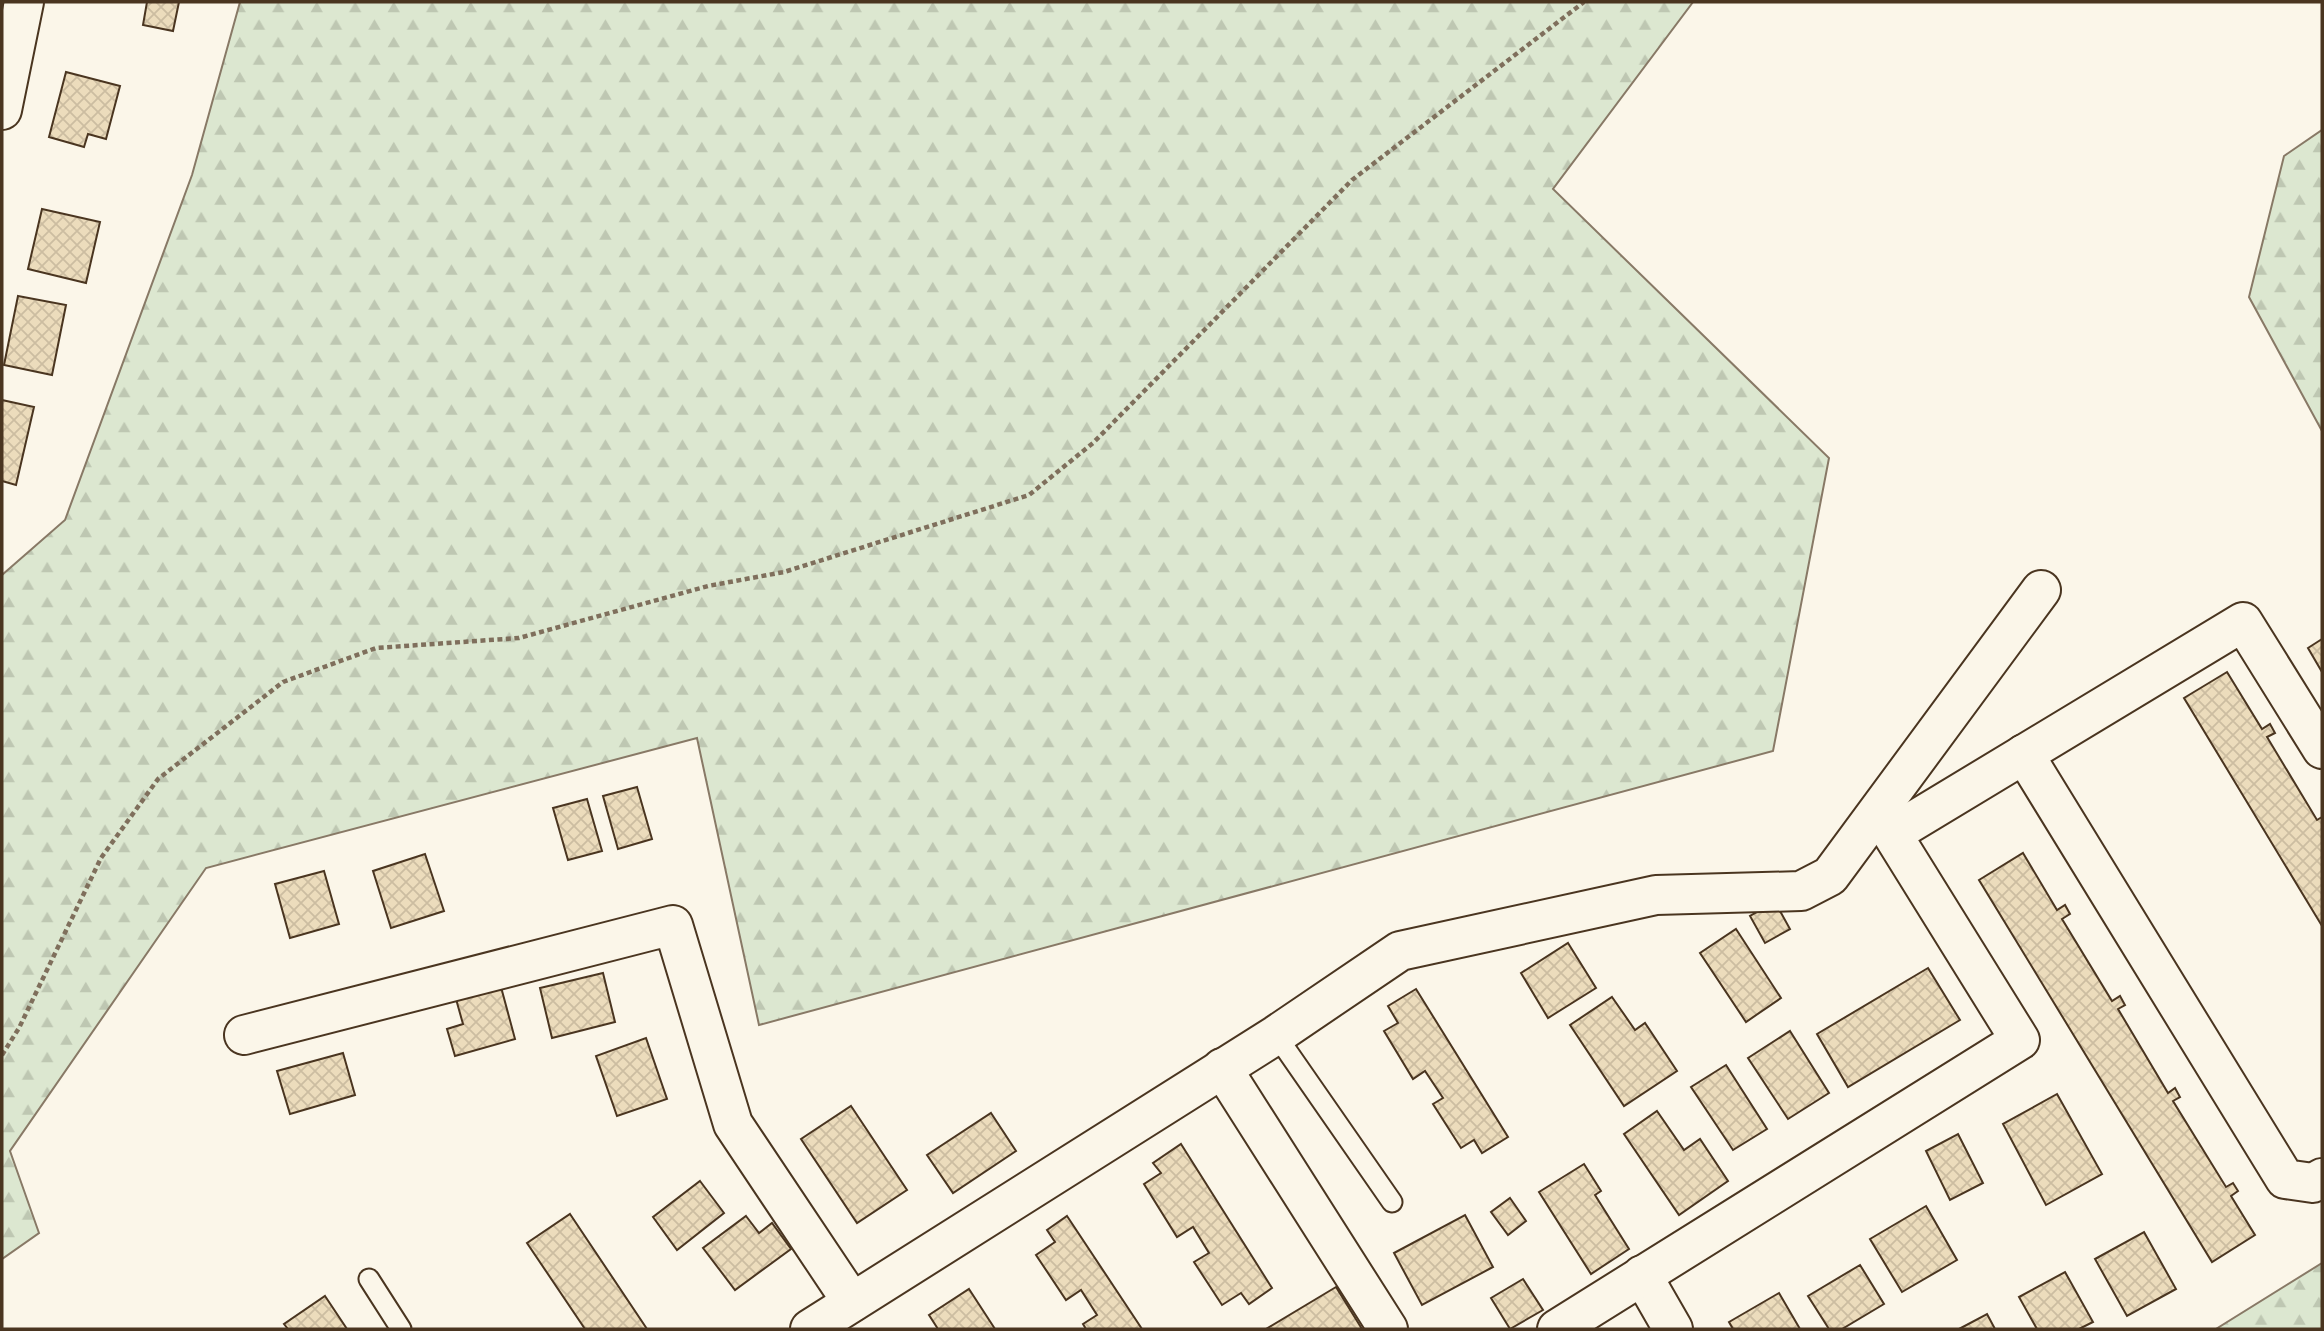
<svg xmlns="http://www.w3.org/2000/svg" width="2324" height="1331" viewBox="0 0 2324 1331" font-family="'Noto Sans',sans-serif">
<defs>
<pattern id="forest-firs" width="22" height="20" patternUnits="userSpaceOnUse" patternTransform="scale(1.75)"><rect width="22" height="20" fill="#dce7d0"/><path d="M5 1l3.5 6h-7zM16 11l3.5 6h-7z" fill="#bec7b2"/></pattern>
<pattern id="building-cross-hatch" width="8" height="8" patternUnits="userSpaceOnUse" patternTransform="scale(1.75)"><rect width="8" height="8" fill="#ecdcbc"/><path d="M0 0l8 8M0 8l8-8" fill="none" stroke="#ccbda1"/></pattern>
</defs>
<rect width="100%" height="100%" fill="#fbf6e9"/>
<g fill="url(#forest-firs)" stroke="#887966" stroke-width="2">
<path d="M240 2H1693L1553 189 1829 458 1773 751 759 1025 697 738 206 868 10 1151 39 1233 2 1259V575L65 520 192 175Z"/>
<path d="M2322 130V431L2249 297 2284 156Z"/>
<path d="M2322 1263V1329H2216Z"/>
</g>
<g fill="url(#building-cross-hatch)" stroke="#4a3520" stroke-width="2">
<path d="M147 2H179L173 31 143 25Z"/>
<path d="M66 72 120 86 106 139 88 134 84 147 49 137Z"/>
<path d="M42 209 100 222 86 283 28 269Z"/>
<path d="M18 296 66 305 52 375 4 365Z"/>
<path d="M2 400 34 407 16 485 2 481Z"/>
<path d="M2322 639V672L2308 648Z"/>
<path d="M2227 672 2262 729 2270 724 2275 733 2267 737 2317 820 2322 817V926L2184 698Z"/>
<path d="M637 787 652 839 618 849 603 796Z"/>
<path d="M587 799 602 851 568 860 553 808Z"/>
<path d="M2023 853 2057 910 2065 905 2070 914 2062 919 2112 1001 2120 996 2125 1005 2118 1009 2168 1093 2175 1088 2180 1097 2173 1101 2226 1187 2233 1183 2238 1191 2231 1196 2255 1235 2212 1262 1979 880Z"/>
<path d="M425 854 444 911 391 928 373 871Z"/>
<path d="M324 871 339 924 290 938 275 884Z"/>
<path d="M1775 902 1790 929 1765 943 1750 916Z"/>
<path d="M1736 929 1781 998 1746 1022 1700 953Z"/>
<path d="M1568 943 1596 988 1548 1018 1521 973Z"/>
<path d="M1928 968 1960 1020 1848 1087 1817 1034Z"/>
<path d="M603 973 615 1022 552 1038 540 988Z"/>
<path d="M501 987 515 1039 455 1056 447 1029 463 1024 456 999Z"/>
<path d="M1416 989 1508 1137 1482 1153 1474 1140 1461 1148 1433 1104 1443 1098 1425 1071 1413 1079 1384 1031 1398 1023 1388 1006Z"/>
<path d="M1612 997 1635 1030 1645 1023 1677 1071 1624 1106 1570 1025Z"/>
<path d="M1790 1031 1829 1093 1788 1119 1748 1058Z"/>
<path d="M646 1038 667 1099 617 1116 596 1056Z"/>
<path d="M343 1053 355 1095 290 1114 277 1071Z"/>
<path d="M1726 1065 1767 1129 1733 1150 1691 1087Z"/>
<path d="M2057 1094 2102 1174 2046 1205 2003 1124Z"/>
<path d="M851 1106 907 1190 857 1223 801 1139Z"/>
<path d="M1657 1111 1684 1150 1700 1139 1728 1181 1679 1215 1624 1134Z"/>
<path d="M991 1113 1016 1151 953 1193 927 1155Z"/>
<path d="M1958 1134 1983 1183 1950 1200 1926 1151Z"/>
<path d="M1181 1144 1272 1288 1249 1304 1241 1293 1222 1305 1194 1262 1209 1253 1193 1227 1177 1237 1144 1184 1161 1173 1153 1163Z"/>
<path d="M1584 1164 1601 1191 1595 1195 1629 1249 1591 1274 1539 1192Z"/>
<path d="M700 1181 724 1213 677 1250 653 1217Z"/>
<path d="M1510 1198 1526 1221 1508 1235 1491 1212Z"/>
<path d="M1926 1206 1957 1260 1902 1292 1870 1239Z"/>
<path d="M570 1214 647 1329H585L527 1243Z"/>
<path d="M1465 1215 1493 1267 1422 1305 1394 1253Z"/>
<path d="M746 1216 759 1233 772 1223 791 1249 735 1290 703 1248Z"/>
<path d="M1067 1216 1142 1329H1086L1083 1324 1097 1315 1081 1290 1066 1300 1036 1255 1055 1242 1047 1230Z"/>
<path d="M2144 1232 2176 1289 2127 1316 2095 1259Z"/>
<path d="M1860 1265 1884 1304 1842 1329H1829L1808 1296Z"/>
<path d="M2065 1272 2093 1322 2079 1329H2037L2019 1297Z"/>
<path d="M1523 1279 1543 1310 1510 1329 1491 1298Z"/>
<path d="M1336 1287 1362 1329H1266Z"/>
<path d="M969 1289 995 1329H938L929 1315Z"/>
<path d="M1779 1293 1800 1329H1733L1729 1322Z"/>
<path d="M325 1296 347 1329H288L284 1324Z"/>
<path d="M1987 1314 1995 1329H1959Z"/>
</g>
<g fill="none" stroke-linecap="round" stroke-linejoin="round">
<defs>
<g id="lane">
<path d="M1276 1035 1392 1202"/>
<path d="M369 1279 401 1329"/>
</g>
<g id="street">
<path d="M2 110 24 2"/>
<path d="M2024 754 2285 1179 2313 1183 2322 1178"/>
<path d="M244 1035 673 925 733 1124 852 1302"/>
<path d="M1222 1068 1388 1329"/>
<path d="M1642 1275 1673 1329"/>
<path d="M810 1329 1276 1035 1400 951 1656 895 1801 891 1830 876 2041 590"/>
<path d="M1557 1329 2020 1040 1892 834 2243 622 2322 749"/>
</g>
</defs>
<use href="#lane" stroke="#4a3520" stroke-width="23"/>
<use href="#street" stroke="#4a3520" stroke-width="42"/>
<path stroke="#7f6f5c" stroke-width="4.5" stroke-dasharray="5 3.5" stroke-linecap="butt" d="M2 1055 19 1028 101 858 158 779 283 682 376 648 519 638 708 586 784 572 1029 495 1093 443 1352 180 1584 2"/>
<use href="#lane" stroke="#fbf6e9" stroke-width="19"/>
<use href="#street" stroke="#fbf6e9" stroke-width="38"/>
</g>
<rect width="2324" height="1331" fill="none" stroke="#4a3520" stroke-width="7"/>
</svg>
